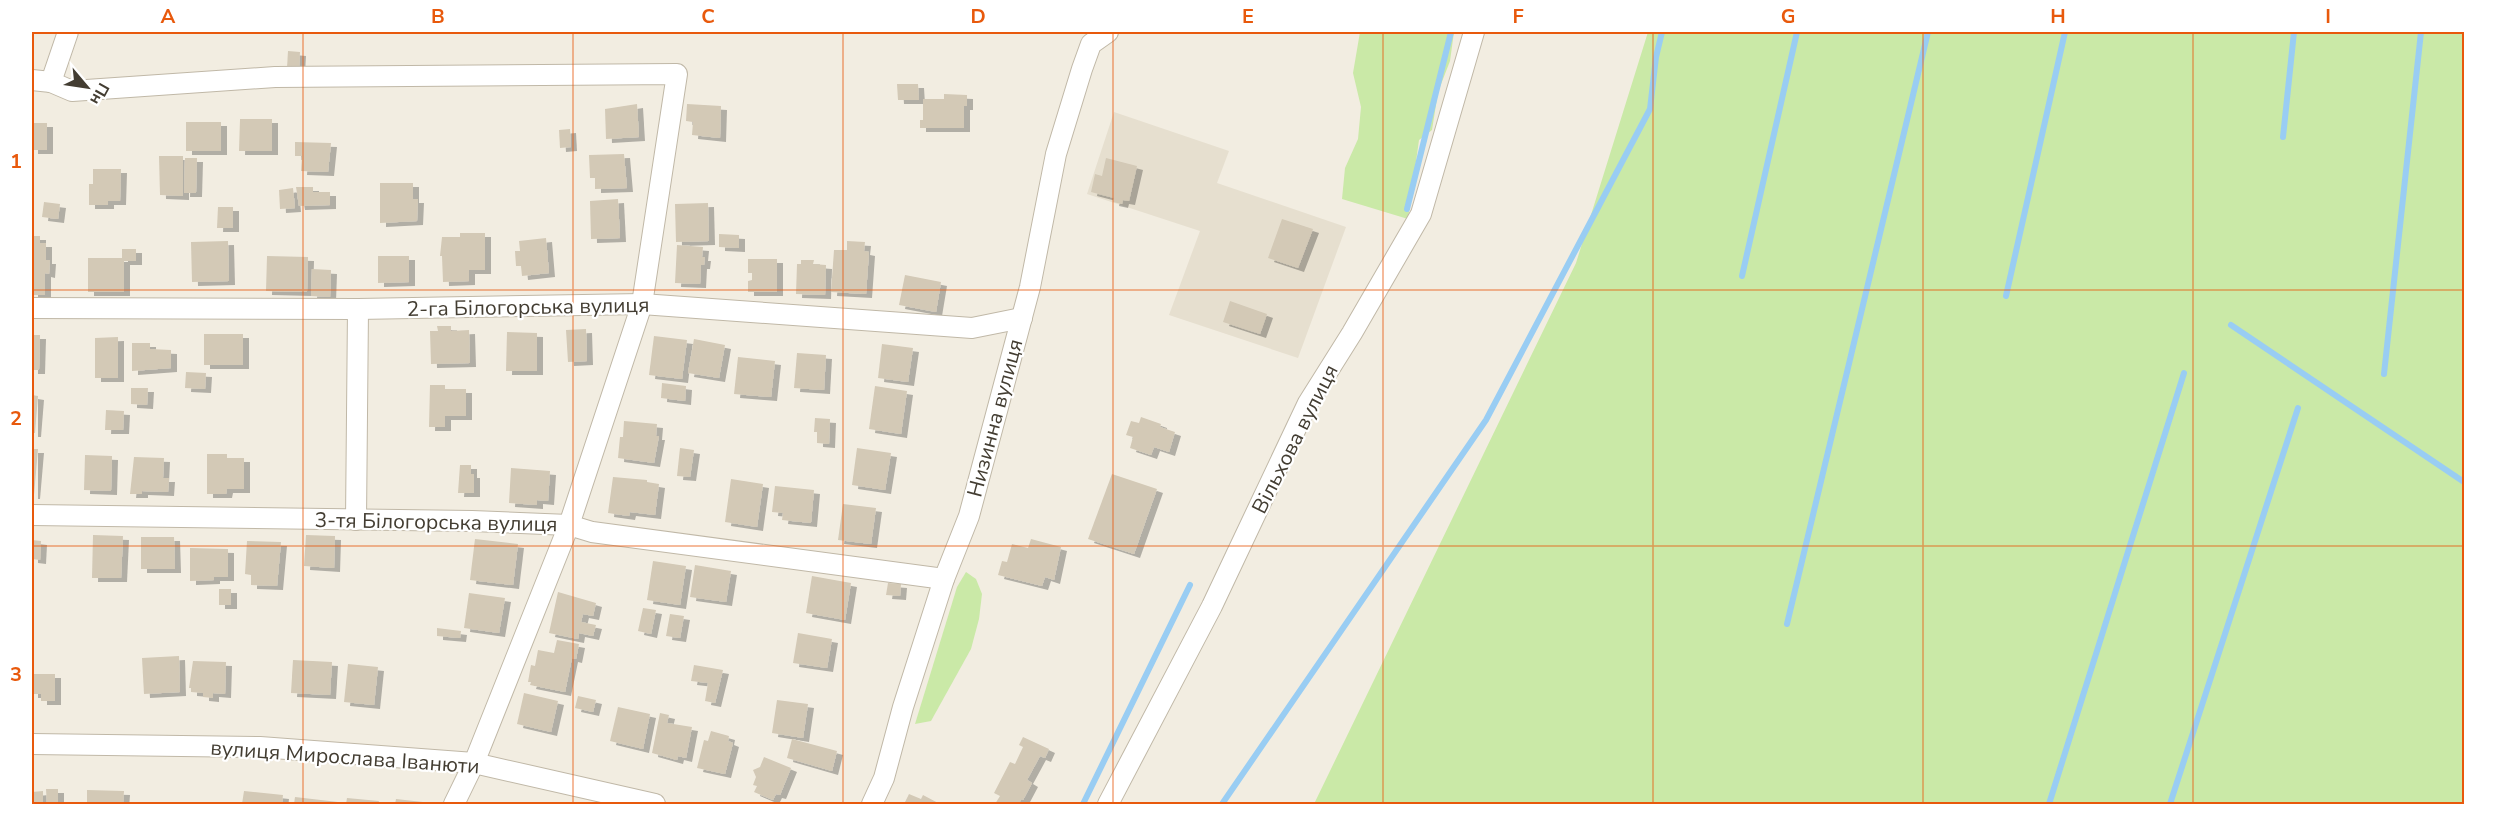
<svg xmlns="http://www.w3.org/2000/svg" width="2496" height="836" viewBox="0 0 2496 836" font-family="'Nunito Sans',sans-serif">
<defs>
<filter id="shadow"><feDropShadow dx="6" dy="4" stdDeviation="0" flood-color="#0004"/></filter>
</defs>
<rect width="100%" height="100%" fill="#f2ede1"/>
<path fill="#e6dfcf" d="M1114 112 1229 151 1217 183 1346 227 1298 358 1169 315 1200 231 1087 194Z"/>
<g fill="#cae9a7">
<path d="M1360 32H1454L1450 61 1438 92 1432 130 1419 140 1408 219 1342 199 1345 168 1358 139 1361 107 1353 73Z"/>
<path d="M1648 32H2464V804H1314L1576 263Z"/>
<path d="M966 572 976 579 982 594 979 619 971 649 931 721 915 724 957 587Z"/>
</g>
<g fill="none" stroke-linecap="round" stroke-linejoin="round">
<g stroke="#99cdf3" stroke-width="6">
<path d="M2283 137 2294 32"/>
<path d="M1407 209 1451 32"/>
<path d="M1742 276 1797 32"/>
<path d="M2006 296 2065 32"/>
<path d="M2231 325 2464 482"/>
<path d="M2384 374 2421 32"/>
<path d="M1787 624 1928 32"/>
<path d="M1083 804 1190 585"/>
<path d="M1222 804 1486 420 1650 109 1656 57 1662 32"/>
<path d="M2049 804 2184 373"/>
<path d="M2170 804 2298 408"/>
</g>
</g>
<g fill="#d3c9b6" filter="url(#shadow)">
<path d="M288 51 300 52 299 69 287 68Z"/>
<path d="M897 84H918L919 100H898Z"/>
<path d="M944 94 967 95V106H964V128H920V120H923V99H944Z"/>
<path d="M637 104 639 137 606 139 605 109Z"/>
<path d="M687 104 721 106 720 138 692 135 693 122 686 121Z"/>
<path d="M32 119H34V123H47V150H32Z"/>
<path d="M240 119H272V151H239Z"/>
<rect x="186" y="122" width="35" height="29"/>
<path d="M570 129 571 147 560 148 559 130Z"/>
<path d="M295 142 331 143 328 172 301 171 302 156H295Z"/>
<path d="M624 154 627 188 595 189V178H590L589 155Z"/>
<path d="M159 156H183V196L160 195Z"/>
<path d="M185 158H197L196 193H184Z"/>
<path d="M1106 158 1137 166 1129 201 1123 200 1122 204 1113 202 1114 198 1091 192 1095 174 1102 176Z"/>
<path d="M93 169H121L120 201H108V205H89V184H93Z"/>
<path d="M380 183H413V199H418L417 221 380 223Z"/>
<path d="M296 187H313V192H330V205L299 206Z"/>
<path d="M293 188 295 208 280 209 279 190Z"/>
<path d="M618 199 620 238 591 239 590 201Z"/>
<path d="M44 202 60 204 58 219 42 217Z"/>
<path d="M708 203 709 241 676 242 675 204Z"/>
<path d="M218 207H233V228H217Z"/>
<path d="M1282 219 1313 229 1298 268 1268 258Z"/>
<path d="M460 233H485V270H469V281L443 282 442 256H440L442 237H460Z"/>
<path d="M719 234 739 235V248L719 247Z"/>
<path d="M32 236H40V243H46V260H50L49 274 45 273V295H32Z"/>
<path d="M546 238 549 273 522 276 521 266H516L515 251H520L519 241Z"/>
<path d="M228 241 229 281 192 282 191 242Z"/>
<path d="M847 241 865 242 864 251 869 252 866 294 831 292 834 250H847Z"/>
<path d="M677 245 703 247 702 257H705L704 265H701L700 284 675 283Z"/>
<path d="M122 249H136V261H124V292H88V258H122Z"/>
<path d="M267 256 308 257 307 292 266 291Z"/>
<path d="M378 256H409V282L378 283Z"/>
<path d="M748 259H777V292H748V281L752 280V273H748Z"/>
<path d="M801 260H814L813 264 826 265 825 295 796 294 797 264H801Z"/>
<path d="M312 269 331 270 330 297 311 296Z"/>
<path d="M905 275 941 282 936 312 899 305Z"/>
<path d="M1230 301 1267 314 1260 334 1223 322Z"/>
<path d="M437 326H451V331L469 330 470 363 431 364 430 331H438Z"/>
<path d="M586 329 587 361 568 362 566 330Z"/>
<path d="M507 332 537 333V371H506Z"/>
<rect x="204" y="334" width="39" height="31"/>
<path d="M32 335H40L39 370H32Z"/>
<path d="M654 336 687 340 682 379 649 375Z"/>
<path d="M118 337V378H95V338Z"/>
<path d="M694 339 725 345 719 378 688 373Z"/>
<path d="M132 343H150V349L171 350V368L132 371Z"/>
<path d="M882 344 913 348 908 382 878 378Z"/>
<path d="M797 353 826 355 824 390 794 388Z"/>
<path d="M738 357 775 361 771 397 734 394Z"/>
<path d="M186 372 206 373 205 389 185 388Z"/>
<path d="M662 383 686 386 685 401 661 398Z"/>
<path d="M430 385H445V389H466V416H445V427H429Z"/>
<path d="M875 386 907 391 901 434 869 429Z"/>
<path d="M131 388H148L147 405 131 404Z"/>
<path d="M32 395 38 396 35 433H32Z"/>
<path d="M106 410 124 411 123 430H105Z"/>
<path d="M1141 417 1161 424 1160 427 1175 432 1169 452 1154 447 1151 455 1130 448 1133 437 1126 435 1131 421 1139 423Z"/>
<path d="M815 418 830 419 829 444 817 443V432H814Z"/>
<path d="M624 421 657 424 656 436H659L654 463 618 458 620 437H623Z"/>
<path d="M680 448 694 450 690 477 677 476Z"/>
<path d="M857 448 891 453 885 490 852 485Z"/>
<path d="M32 449H38L34 495H32Z"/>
<path d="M207 454H227V458H244V489H227L226 494H207Z"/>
<path d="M85 455 112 456 111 491 84 490Z"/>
<path d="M134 457 164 458 163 478H169L168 492 142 491V494H130Z"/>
<path d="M460 465H471V474H474V493H458Z"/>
<path d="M511 468 550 471 548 501 537 500V505L509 503Z"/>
<path d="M1112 474 1157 489 1134 554 1088 539Z"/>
<path d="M613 477 647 480V482L659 484 655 515 630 512 629 516 608 513Z"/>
<path d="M731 479 763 484 757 527 725 522Z"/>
<path d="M775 486 814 490 811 523 782 520 783 513 772 512Z"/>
<path d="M843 504 876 508 871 544 838 540Z"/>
<path d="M93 535 123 536 121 578H92Z"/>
<path d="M306 535 335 536 334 568 304 566Z"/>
<path d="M141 537H174L175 569H141Z"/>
<path d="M475 539 518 544 513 585 470 580Z"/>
<path d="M1031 539 1061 547 1054 580 1045 577 1042 586 998 575 1002 561 1007 562 1012 544 1028 548Z"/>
<path d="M32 540 41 541 40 560 32 559Z"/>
<path d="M247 541 281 542 277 586 251 585V575L245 574Z"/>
<path d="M190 548 228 549V577H214V580L190 581Z"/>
<path d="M653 561 686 566 680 605 647 600Z"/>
<path d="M695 565 731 571 726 602 690 597Z"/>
<path d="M812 576 851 583 845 620 806 613Z"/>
<path d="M888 583 901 584 900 596 886 595Z"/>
<rect x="219" y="589" width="12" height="16"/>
<path d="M558 592 596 603 593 616 583 614 581 622 596 625 593 636 579 633 578 639 549 633Z"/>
<path d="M469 593 505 598 499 633 464 628Z"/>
<path d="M643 608 656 610 651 634 638 631Z"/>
<path d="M670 614 684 616 680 638 666 636Z"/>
<path d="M437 628 461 631 460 638 437 636Z"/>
<path d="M798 633 832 639 827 668 793 663Z"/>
<path d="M557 640 579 644 576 659 572 658 565 692 530 685 531 682H528L531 665 535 666 538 650 554 653Z"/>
<path d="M179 656 180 692 144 694 142 658Z"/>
<path d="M293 660 332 662 330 695 291 693Z"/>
<path d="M193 661 226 662 225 694 213 693V698L203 697V693L191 692V688H189Z"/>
<path d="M348 664 378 667 374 705 344 702Z"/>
<path d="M694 665 723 670 715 703 705 701 708 683 691 681Z"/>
<path d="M32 674H55V701H41V694H32Z"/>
<path d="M524 693 558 701 551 732 517 724Z"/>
<path d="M578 696 596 700 593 712 575 708Z"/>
<path d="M777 700 808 704 803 738 772 733Z"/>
<path d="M618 707 650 714 643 749 610 741Z"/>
<path d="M660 713 669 715 667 723 692 727 686 758 678 756 677 760 652 753Z"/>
<path d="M711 731 729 736 728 741 733 743 725 774 697 768 704 740 708 741Z"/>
<path d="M1023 737 1049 749 1045 758 1040 756 1027 780 1032 783 1023 800 1021 799 1019 804H995L1000 796 994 793 1010 762 1015 764 1023 747 1019 745Z"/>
<path d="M792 739 837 751 832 771 787 758Z"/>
<path d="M764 757 791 768 780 795 776 794 773 800 754 792 757 786 753 785 756 777 753 770 760 767Z"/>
<path d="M46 789H58V804H47Z"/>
<path d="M87 790 124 791 123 804H87Z"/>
<path d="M43 791V804H32V792Z"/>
<path d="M244 791 283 795 282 804H242Z"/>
<path d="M909 794 921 799 923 795 940 804H904Z"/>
<path d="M295 797 338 802V804H294Z"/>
<path d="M347 798 379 801 378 804H346Z"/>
<path d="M396 799 432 803 431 804H395Z"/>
</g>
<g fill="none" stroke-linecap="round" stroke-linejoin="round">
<defs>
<g id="street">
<path d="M32 80 51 82 72 91 275 77 677 74 642 304 569 525 474 763 454 804"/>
<path d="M51 82 68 32"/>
<path d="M32 308 358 309 642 304 972 328 1022 318"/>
<path d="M32 515 472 521 569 525 592 532 944 579"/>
<path d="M356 520 358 309"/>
<path d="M32 744 260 747 474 763 655 804"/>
<path d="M872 804 884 778 903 707 944 579 969 516 1030 287 1056 154 1082 69 1091 44 1108 32"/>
<path d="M1108 804 1212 606 1308 403 1352 333 1421 214 1474 32"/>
</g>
</defs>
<use href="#street" stroke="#c0b8a7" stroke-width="22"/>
<use href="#street" stroke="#fff" stroke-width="20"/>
</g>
<path fill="none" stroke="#e8590c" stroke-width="1.5" stroke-opacity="0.55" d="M303 32V804M573 32V804M843 32V804M1113 32V804M1383 32V804M1653 32V804M1923 32V804M2193 32V804M32 290H2464M32 546H2464"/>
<g text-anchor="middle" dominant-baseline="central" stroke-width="4.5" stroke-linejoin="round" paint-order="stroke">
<g font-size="21" fill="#433d32" stroke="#fff">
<text transform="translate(528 307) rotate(-1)">2-га Білогорська вулиця</text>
<text transform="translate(995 418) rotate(-75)">Низинна вулиця</text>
<text transform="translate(1295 439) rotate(-63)">Вільхова вулиця</text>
<text transform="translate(436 522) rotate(1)">3-тя Білогорська вулиця</text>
<text transform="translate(345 757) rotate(4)">вулиця Мирослава Іванюти</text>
</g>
</g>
<rect width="2496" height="836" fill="none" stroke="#ffffff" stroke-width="66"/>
<g transform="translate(87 87) rotate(119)" stroke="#ffffff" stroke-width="4.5" paint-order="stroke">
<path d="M0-4.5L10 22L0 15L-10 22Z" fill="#433d32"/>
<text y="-9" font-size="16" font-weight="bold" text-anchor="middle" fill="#433d32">Пн</text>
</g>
<rect x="33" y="33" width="2430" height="770" fill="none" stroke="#e8590c" stroke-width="2"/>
<g font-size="20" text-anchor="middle" font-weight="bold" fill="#e8590c">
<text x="168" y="23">A</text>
<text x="438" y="23">B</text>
<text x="708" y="23">C</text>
<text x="978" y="23">D</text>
<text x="1248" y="23">E</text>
<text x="1518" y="23">F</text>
<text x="1788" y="23">G</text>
<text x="2058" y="23">H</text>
<text x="2328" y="23">I</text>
<text x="16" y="168">1</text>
<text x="16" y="425">2</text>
<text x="16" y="681">3</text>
</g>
</svg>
